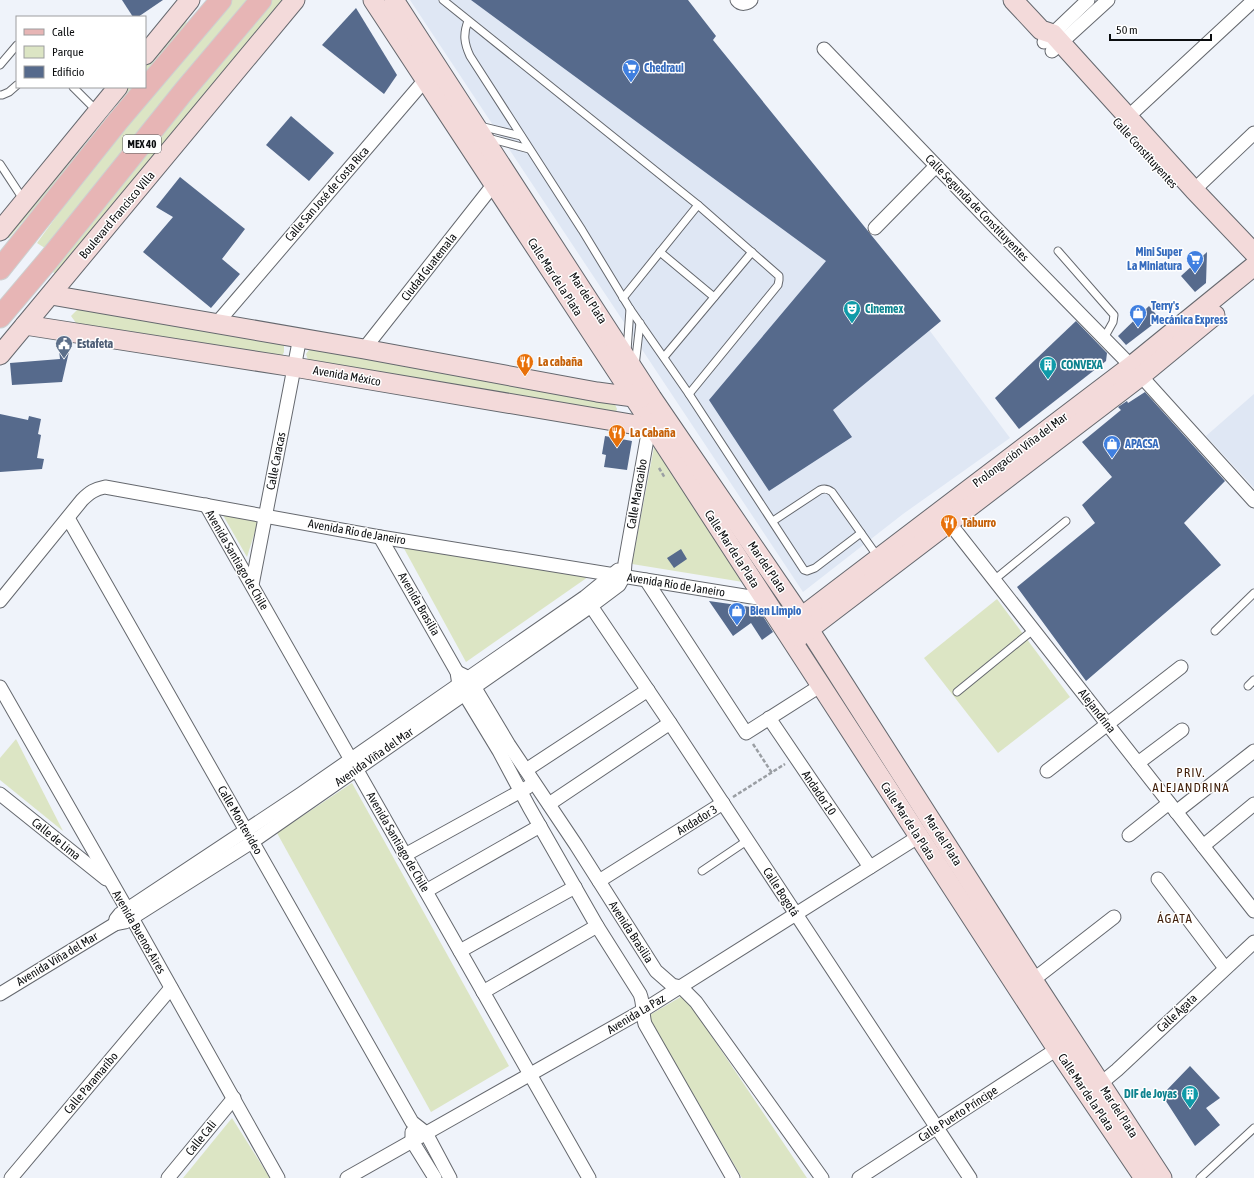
<svg xmlns="http://www.w3.org/2000/svg" width="1254" height="1178" viewBox="0 0 1254 1178" font-family="'Asap Condensed',sans-serif">
<rect width="100%" height="100%" fill="#eff3fa"/>
<g fill="#dfe7f4">
<path d="M410 0H672L930 331 1010 438 903 514 803 592Z"/>
<path d="M1254 394V488L1206 436Z"/>
</g>
<g fill="#dce5c4">
<path d="M232 0H250L48 250 37 243 102 154Z"/>
<path d="M270 0H283L57 274 48 270Z"/>
<path d="M191 6 184 31 145 77V62Z"/>
<path d="M124 87H136L9 238 3 235Z"/>
<path d="M81 306 284 344V352L282 356 79 327 71 316Z"/>
<path d="M314 347 614 402 617 409 615 415 313 362 308 360 306 354 309 350Z"/>
<path d="M654 447 743 582 632 564Z"/>
<path d="M220 510 260 516 247 557Z"/>
<path d="M401 543 588 577 466 662Z"/>
<path d="M997 599 1070 697 998 753 924 658Z"/>
<path d="M16 739 63 831 0 780V758Z"/>
<path d="M352 783 509 1066 431 1112 277 833Z"/>
<path d="M684 995 807 1178H742L648 1016Z"/>
<path d="M232 1118 270 1178H183Z"/>
</g>
<g fill="#566a8c">
<path d="M122 0H163L138 17H133Z"/>
<path d="M471 0H688L716 36 713 40 941 321 833 410 852 437 769 491 709 400 826 261Z"/>
<path d="M356 8 397 75 384 94 322 45Z"/>
<path d="M291 116 334 153 309 181 266 145Z"/>
<path d="M180 177 245 229 222 259 240 274 211 308 143 252 173 217 156 207Z"/>
<path d="M1207 252 1206 283 1195 292 1181 276Z"/>
<path d="M1149 306 1160 319 1126 345 1118 336Z"/>
<path d="M1076 321 1107 353 1106 361 1019 429 995 398Z"/>
<path d="M58 341 71 343 62 382 12 385 10 363 60 359Z"/>
<path d="M1145 392 1225 481 1184 523 1221 565 1086 681 1017 587 1095 523 1082 505 1112 477 1082 442 1121 410 1118 407 1127 401 1128 403Z"/>
<path d="M0 414 28 420 29 416 41 419 38 434 41 435 37 458 44 459 42 469 0 472Z"/>
<path d="M605 436 632 441 627 470 604 467 606 455 602 454Z"/>
<path d="M681 549 687 559 674 568 667 558Z"/>
<path d="M709 601 758 608 773 632 762 640 751 623 733 636Z"/>
<path d="M1190 1066 1220 1098 1206 1108 1220 1125 1195 1146 1162 1095Z"/>
</g>
<g fill="none" stroke-linecap="round" stroke-linejoin="round">
<defs>
<g id="lane">
<path d="M443 0 698 205 779 276V280L778 285 689 394"/>
<path d="M468 21C463 34 464 43 470 56L582 230 630 309 689 394 804 570 807 571 815 568 861 533"/>
<path d="M0 65 17 45"/>
<path d="M73 87 98 112"/>
<path d="M0 95H2L9 92 17 85"/>
<path d="M480 126 521 136"/>
<path d="M488 138 529 149"/>
<path d="M0 164 23 199"/>
<path d="M1058 251 1114 315 1113 322 1104 338"/>
<path d="M660 252 714 297"/>
<path d="M623 298 698 205"/>
<path d="M627 351 630 309"/>
<path d="M664 357 752 252"/>
<path d="M635 366 640 323"/>
<path d="M773 521 820 490C825 488 828 489 832 492L878 557"/>
<path d="M994 580 1066 521"/>
<path d="M1215 631 1254 593"/>
<path d="M1248 686 1254 680"/>
<path d="M957 692 1033 630"/>
<path d="M702 871 748 840"/>
<path d="M1200 1178 1254 1128"/>
</g>
<g id="street">
<path d="M737 0C741 5 747 4 751 0"/>
<path d="M1044 42 1088 0"/>
<path d="M824 49 995 227 1141 376 1254 501"/>
<path d="M1052 51 1108 0"/>
<path d="M1129 116 1254 0"/>
<path d="M1194 190 1254 133"/>
<path d="M875 228 936 166"/>
<path d="M217 323 430 74"/>
<path d="M364 349 494 184"/>
<path d="M206 505 589 1178"/>
<path d="M944 516 1254 911"/>
<path d="M68 518 412 1122 426 1133 450 1178"/>
<path d="M380 537 457 672 459 685 499 751 529 807 597 926 640 994C644 1004 642 1014 645 1024L733 1178"/>
<path d="M646 580 746 733 820 686"/>
<path d="M252 585 300 337"/>
<path d="M0 601 82 500C90 492 95 489 105 487L380 537 764 599"/>
<path d="M591 606 670 723 970 1178"/>
<path d="M457 672 469 678 509 745 576 845 656 971 672 985 681 987 696 1002 822 1178"/>
<path d="M0 687 132 918 278 1178"/>
<path d="M769 718 870 867"/>
<path d="M1138 763 1182 730"/>
<path d="M526 770 648 690"/>
<path d="M1047 771 1181 667"/>
<path d="M0 794 106 879"/>
<path d="M549 804 670 723"/>
<path d="M1176 812 1254 751"/>
<path d="M1129 835 1169 803"/>
<path d="M1203 846 1254 804"/>
<path d="M405 855 528 787"/>
<path d="M1158 879 1225 968"/>
<path d="M599 881 723 803"/>
<path d="M426 891 540 826"/>
<path d="M115 924 116 919 120 914 301 794 585 597 618 570"/>
<path d="M460 951 575 887"/>
<path d="M1033 980 1114 917"/>
<path d="M483 992 597 926"/>
<path d="M0 994 115 924 125 922 132 918 252 842 591 606 619 585 624 576 625 563 647 439 652 426"/>
<path d="M1100 1084 1117 1070 1254 942"/>
<path d="M412 1132V1141L435 1178"/>
<path d="M11 1178 171 988"/>
<path d="M168 1178 234 1098"/>
<path d="M347 1178 642 1011 918 837"/>
<path d="M859 1178 1057 1049"/>
</g>
<g id="secondary">
<path d="M373 0 620 376 1057 1049 1144 1178"/>
<path d="M394 0 652 398 794 606 1033 980 1162 1178"/>
<path d="M1013 0 1041 30 1053 34 1194 190 1254 253"/>
<path d="M145 55 190 0"/>
<path d="M0 231 118 87"/>
<path d="M51 295 364 349 597 392 641 398"/>
<path d="M25 325 294 367 643 426H652L661 423"/>
<path d="M0 355 295 0"/>
<path d="M792 624 1131 366 1254 266"/>
<path d="M799 637 1141 376 1215 315"/>
</g>
<g id="primary">
<path d="M0 269 118 121 221 0"/>
<path d="M0 317 50 258 184 91 261 0"/>
</g>
</defs>
<use href="#lane" stroke="#65686e" stroke-width="9"/>
<use href="#street" stroke="#65686e" stroke-width="15"/>
<use href="#secondary" stroke="#65686e" stroke-width="21"/>
<use href="#primary" stroke="#cecfcf" stroke-width="23"/>
<g stroke="#9a9ea3" stroke-width="2.5" stroke-dasharray="4 2" stroke-linecap="butt">
<path d="M659 468 665 478"/>
<path d="M753 744 772 773"/>
<path d="M733 797 785 764"/>
</g>
<use href="#lane" stroke="#fff" stroke-width="7"/>
<use href="#street" stroke="#fff" stroke-width="13"/>
<use href="#secondary" stroke="#f3dada" stroke-width="19"/>
<use href="#primary" stroke="#e7b5b5" stroke-width="21"/>
</g>
<defs>
<symbol id="supermarket-pin" viewBox="-11 -11 22 30"><path d="M0 17L-7.5 6A9.5 9.5 0 1 1 7.5 6Z" fill="#3f7fe0" stroke="#fff"/><path d="M-6-5.5h2.5l.6 2H6L4.5 2H-2.5L-4.4-4H-6ZM-1.5 3.2a1.3 1.3 0 1 0 .1 0ZM3 3.2a1.3 1.3 0 1 0 .1 0Z" fill="#fff"/></symbol>
<symbol id="theatre-pin" viewBox="-11 -11 22 30"><path d="M0 17L-7.5 6A9.5 9.5 0 1 1 7.5 6Z" fill="#0f9aa8" stroke="#fff"/><path d="M-5-5.5Q0-4 5-5.5V0Q5 5 0 6Q-5 5-5 0ZM-3.3-2.5H-1v1.5H-3.3ZM1-2.5H3.3v1.5H1ZM-2.8 1Q0 5.5 2.8 1Z" fill="#fff"/></symbol>
<symbol id="shop-pin" viewBox="-11 -11 22 30"><path d="M0 17L-7.5 6A9.5 9.5 0 1 1 7.5 6Z" fill="#3f7fe0" stroke="#fff"/><path d="M-5-2.5h2.3a2.7 3.5 0 0 1 5.4 0H5L5.5 6h-11ZM-1.5-2.5h3a1.5 2.3 0 0 0-3 0Z" fill="#fff"/></symbol>
<symbol id="civic-pin" viewBox="-11 -11 22 30"><path d="M0 17L-7.5 6A9.5 9.5 0 1 1 7.5 6Z" fill="#5c6f8a" stroke="#fff"/><path d="M-.6-6.5H3V-4.5H.6V-3L4-1V1h2V6H-6V1h2V-1L-.6-3ZM-1.2 2.5V6h2.4V2.5Z" fill="#fff"/></symbol>
<symbol id="restaurant-pin" viewBox="-11 -11 22 30"><path d="M0 17L-7.5 6A9.5 9.5 0 1 1 7.5 6Z" fill="#e8710a" stroke="#fff"/><path d="M-5-6h1v4h1v-4h1v4h1v-4h1v5L-1.5 .5V6h-2V.5L-5-1ZM5-6V6H3V1.5H1.5Q1.5-4 5-6Z" fill="#fff"/></symbol>
<symbol id="building-pin" viewBox="-11 -11 22 30"><path d="M0 17L-7.5 6A9.5 9.5 0 1 1 7.5 6Z" fill="#0f9aa8" stroke="#fff"/><path d="M-4-6H4V6H1V3H-1V6H-4ZM-2.5-4.3h1.7v1.8h-1.7ZM.8-4.3h1.7v1.8H.8ZM-2.5-1h1.7V.8h-1.7ZM.8-1h1.7V.8H.8Z" fill="#fff"/></symbol>
</defs>
<g fill-rule="evenodd">
<use href="#supermarket-pin" x="621" y="58" width="20" height="27"/>
<use href="#supermarket-pin" x="1185" y="249" width="20" height="27"/>
<use href="#theatre-pin" x="842" y="299" width="20" height="27"/>
<use href="#shop-pin" x="1128" y="303" width="20" height="27"/>
<use href="#civic-pin" x="54" y="334" width="20" height="27"/>
<use href="#restaurant-pin" x="515" y="352" width="20" height="27"/>
<use href="#building-pin" x="1038" y="355" width="20" height="27"/>
<use href="#restaurant-pin" x="607" y="423" width="20" height="27"/>
<use href="#shop-pin" x="1102" y="434" width="20" height="27"/>
<use href="#restaurant-pin" x="939" y="513" width="20" height="27"/>
<use href="#shop-pin" x="727" y="601" width="20" height="27"/>
<use href="#building-pin" x="1180" y="1084" width="20" height="27"/>
</g>
<g text-anchor="middle" dominant-baseline="central" stroke-width="3" stroke-linejoin="round" paint-order="stroke">
<rect fill="#fff" stroke="#545657" stroke-width="1" x="123" y="135" width="38" height="18" rx="3"/>
<g font-size="11" font-weight="bold" fill="#0b0d0f">
<text x="142" y="144">MEX 40</text>
</g>
<g font-size="12" font-weight="bold" fill="#366cbe" stroke="#fff" text-anchor="start">
<text x="644" y="68">Chedraui</text>
<text x="1182" y="252" text-anchor="end">Mini Super<tspan x="1182" dy="14">La Miniatura</tspan></text>
<text x="1151" y="306">Terry's<tspan x="1151" dy="14">Mecánica Express</tspan></text>
<text x="1125" y="444">APACSA</text>
<text x="750" y="611">Bien Limpio</text>
</g>
<g font-size="12" fill="#0b0d0f" stroke="#fff">
<text transform="translate(1145 153) rotate(48)">Calle Constituyentes</text>
<text transform="translate(327 194) rotate(-49)">Calle San José de Costa Rica</text>
<text transform="translate(977 208) rotate(46)">Calle Segunda de Constituyentes</text>
<text transform="translate(117 215) rotate(-50)">Boulevard Francisco Villa</text>
<text transform="translate(429 267) rotate(-52)">Ciudad Guatemala</text>
<text transform="translate(555 277) rotate(57)">Calle Mar de la Plata</text>
<text transform="translate(588 298) rotate(57)">Mar del Plata</text>
<text transform="translate(347 376) rotate(10)">Avenida México</text>
<text transform="translate(1020 450) rotate(-37)">Prolongación Viña del Mar</text>
<text transform="translate(276 461) rotate(-79)">Calle Caracas</text>
<text transform="translate(637 494) rotate(-80)">Calle Maracaibo</text>
<text transform="translate(357 532) rotate(10)">Avenida Río de Janeiro</text>
<text transform="translate(732 549) rotate(57)">Calle Mar de la Plata</text>
<text transform="translate(237 560) rotate(60)">Avenida Santiago de Chile</text>
<text transform="translate(767 567) rotate(56)">Mar del Plata</text>
<text transform="translate(676 585) rotate(9)">Avenida Río de Janeiro</text>
<text transform="translate(419 604) rotate(60)">Avenida Brasilia</text>
<text transform="translate(1097 711) rotate(52)">Alejandrina</text>
<text transform="translate(374 757) rotate(-35)">Avenida Viña del Mar</text>
<text transform="translate(819 793) rotate(56)">Andador 10</text>
<text transform="translate(240 820) rotate(60)">Calle Montevideo</text>
<text transform="translate(697 820) rotate(-32)">Andador 3</text>
<text transform="translate(908 821) rotate(57)">Calle Mar de la Plata</text>
<text transform="translate(56 839) rotate(39)">Calle de Lima</text>
<text transform="translate(943 840) rotate(57)">Mar del Plata</text>
<text transform="translate(398 842) rotate(60)">Avenida Santiago de Chile</text>
<text transform="translate(781 892) rotate(57)">Calle Bogotá</text>
<text transform="translate(139 932) rotate(60)">Avenida Buenos Aires</text>
<text transform="translate(631 932) rotate(57)">Avenida Brasilia</text>
<text transform="translate(57 959) rotate(-31)">Avenida Viña del Mar</text>
<text transform="translate(1177 1013) rotate(-43)">Calle Ágata</text>
<text transform="translate(636 1014) rotate(-31)">Avenida La Paz</text>
<text transform="translate(91 1083) rotate(-50)">Calle Paramaribo</text>
<text transform="translate(1086 1092) rotate(56)">Calle Mar de la Plata</text>
<text transform="translate(1119 1112) rotate(57)">Mar del Plata</text>
<text transform="translate(958 1114) rotate(-33)">Calle Puerto Príncipe</text>
<text transform="translate(201 1138) rotate(-51)">Calle Cali</text>
</g>
<g font-size="12" font-weight="bold" fill="#0d838f" stroke="#fff" text-anchor="start">
<text x="865" y="309">Cinemex</text>
<text x="1061" y="365">CONVEXA</text>
<text x="1177" y="1094" text-anchor="end">DIF de Joyas</text>
</g>
<g font-size="12" font-weight="bold" fill="#4e5e75" stroke="#fff" text-anchor="start">
<text x="77" y="344">Estafeta</text>
</g>
<g font-size="12" font-weight="bold" fill="#c56008" stroke="#fff" text-anchor="start">
<text x="538" y="362">La cabaña</text>
<text x="630" y="433">La Cabaña</text>
<text x="962" y="523">Taburro</text>
</g>
<g font-size="13" letter-spacing="1" fill="#401f0a" stroke="#fff">
<text x="1191" y="772">PRIV.<tspan x="1191" dy="15">ALEJANDRINA</tspan></text>
<text x="1175" y="918">ÁGATA</text>
</g>
</g>
<rect x="16" y="16" width="130" height="72" fill="#ffffff" stroke="#9d9e9f"/>
<rect x="24" y="29" width="20" height="6" fill="#e7b5b5" stroke="#9d9e9f"/>
<text x="52" y="36" font-size="12" fill="#0b0d0f">Calle</text>
<rect x="24" y="46" width="20" height="12" fill="#dce5c4" stroke="#9d9e9f"/>
<text x="52" y="56" font-size="12" fill="#0b0d0f">Parque</text>
<rect x="24" y="66" width="20" height="12" fill="#566a8c" stroke="#9d9e9f"/>
<text x="52" y="76" font-size="12" fill="#0b0d0f">Edificio</text>
<path d="M1110 34v6h101v-6" fill="none" stroke="#0b0d0f" stroke-width="2"/>
<text x="1116" y="34" font-size="12" fill="#0b0d0f" stroke="#ffffff" stroke-width="3" paint-order="stroke">50 m</text>
</svg>
